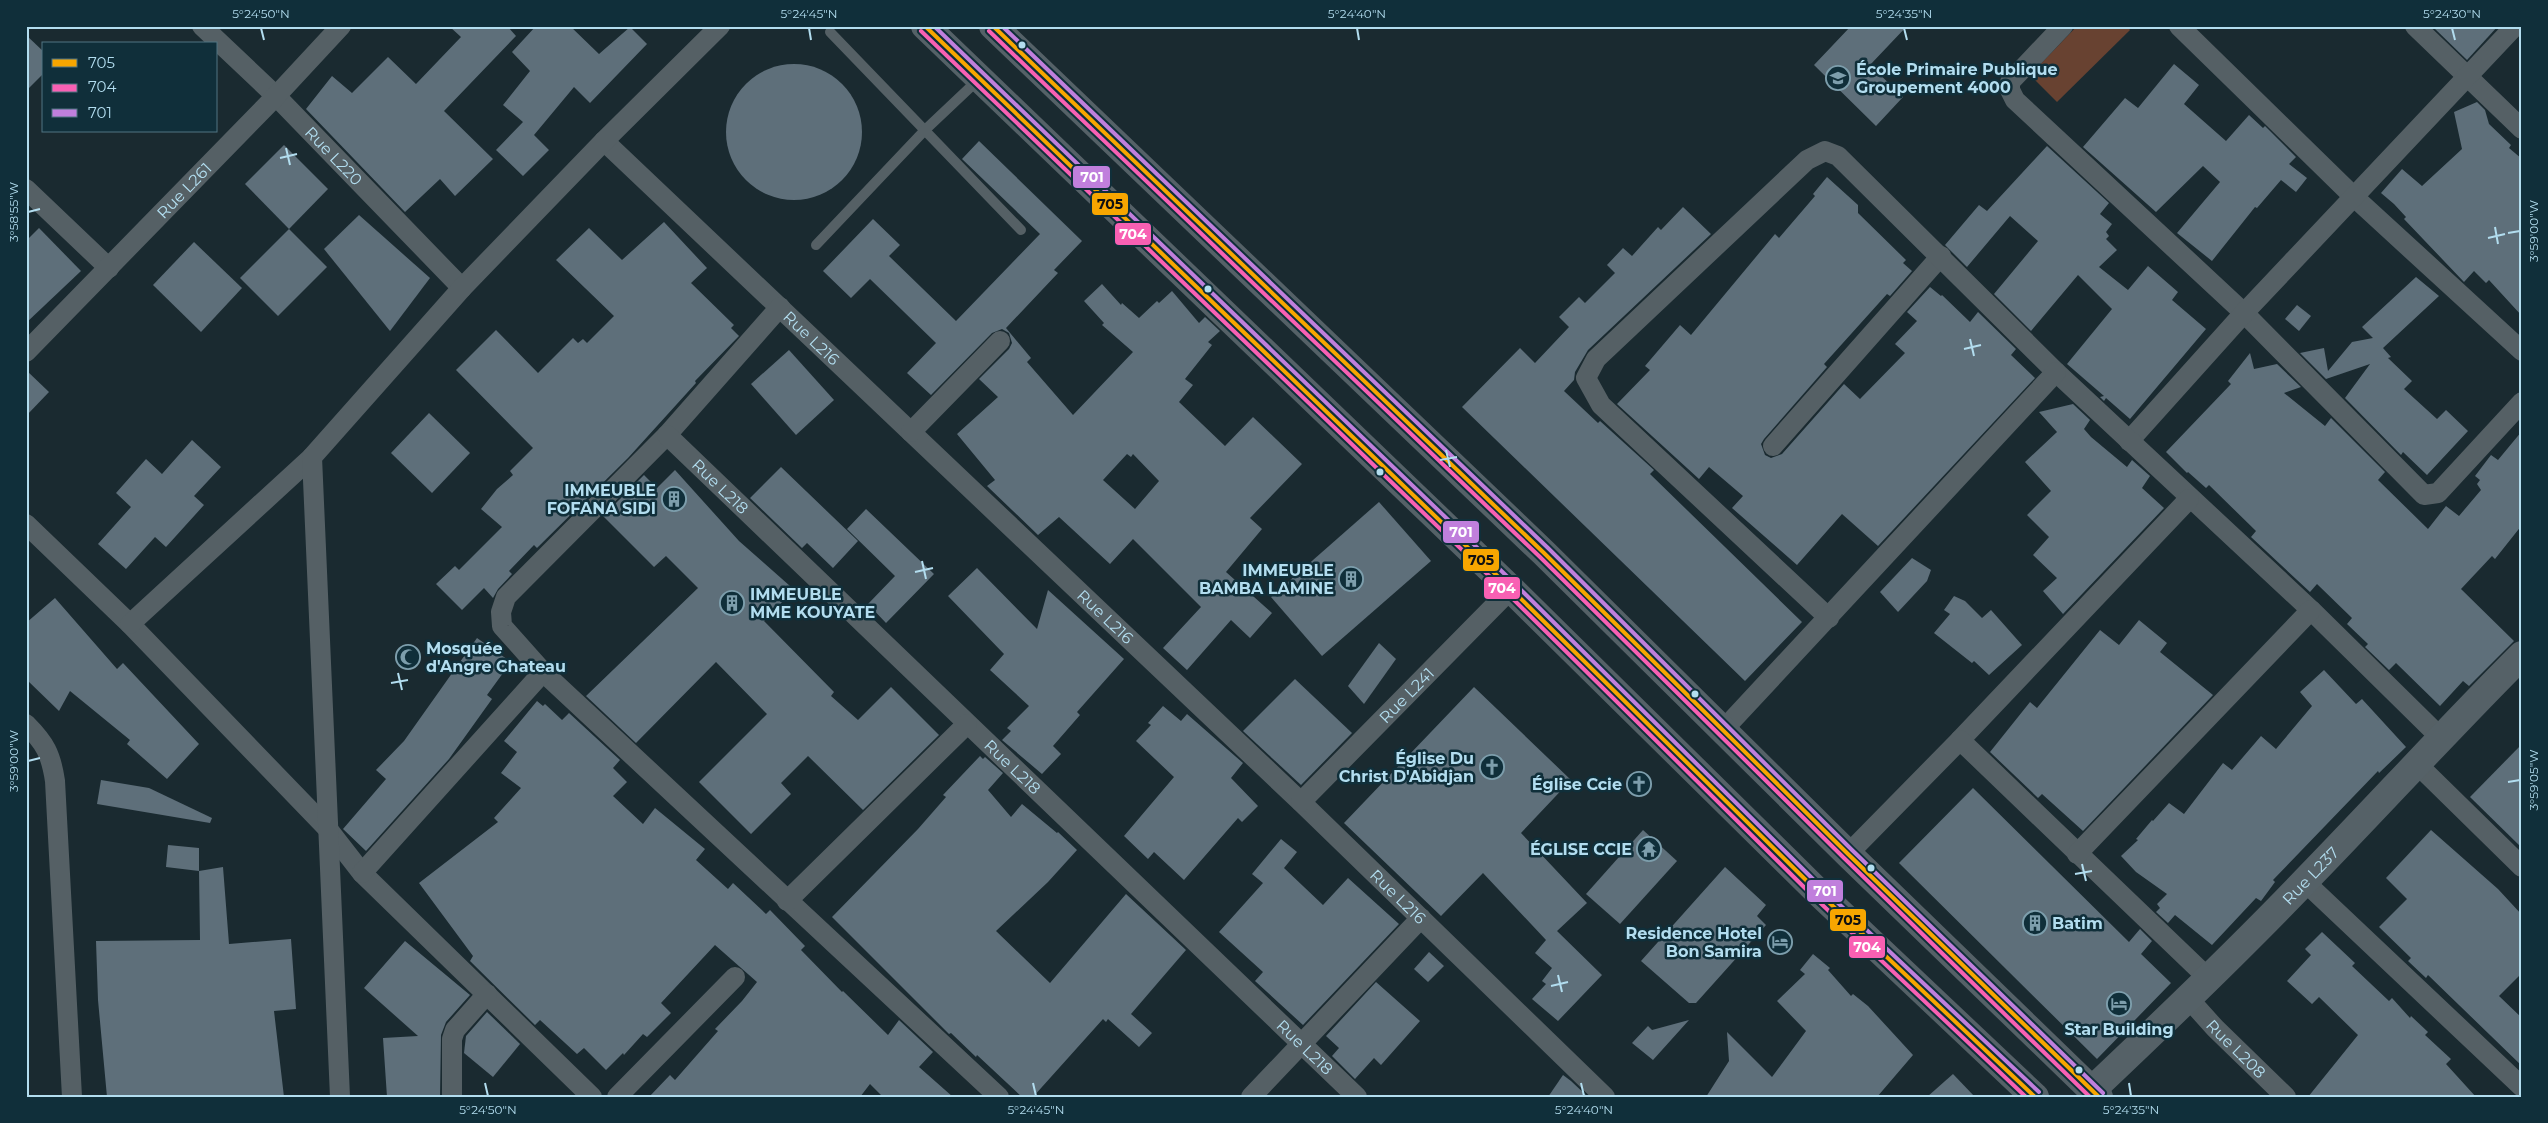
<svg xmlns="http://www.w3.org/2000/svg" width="2548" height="1123" viewBox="0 0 2548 1123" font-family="Montserrat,sans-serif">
<rect width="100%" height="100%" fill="#1a2a30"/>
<path fill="#684231" d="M2077 26H2127L2130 30 2057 102 2030 75Z"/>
<g fill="#5e6f7a" fill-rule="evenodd">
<path d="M449 26H507L516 36 444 111 493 159 455 196 440 179 405 212 306 109 332 76 352 93 388 57 416 84 461 37Z"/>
<path d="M536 26H570L599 54 630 27 647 44 590 103 574 87 534 135 549 150 523 176 496 150 523 122 503 105 530 71 512 52Z"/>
<path d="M1851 26H1907L1870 65 1903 97 1876 126 1814 65Z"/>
<path d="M2432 26H2498L2467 60Z"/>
<path d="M26 35 44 52V73L26 91Z"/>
<path d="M2174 64 2199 85 2184 104 2226 141 2249 115 2263 128 2265 126 2296 157 2289 164 2307 178 2296 192 2281 180 2257 208 2255 207 2212 261 2177 233 2220 182 2203 166 2156 212 2083 147 2125 98 2138 108Z"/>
<circle cx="794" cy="132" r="68"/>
<path d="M2477 102 2485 110 2489 124 2511 145 2509 148 2522 159V316L2489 280 2486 283 2474 271 2464 282 2404 219 2406 217 2394 204 2381 193 2402 169 2422 186 2462 149 2454 112Z"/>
<path d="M979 141 1082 241 1054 270 1058 273 1006 328 1031 358 1027 362 1073 415 1133 352 1102 325 1104 323 1084 301 1102 284 1121 305 1122 303 1139 318 1157 301 1159 303 1172 291 1199 323 1205 317 1220 331 1208 342 1212 345 1185 379 1193 385 1179 402 1225 446 1253 417 1302 464 1250 518 1262 529 1226 572 1272 613 1250 638 1231 620 1187 670 1163 648 1201 607 1133 539 1110 564 1059 517 1038 535 987 486 995 480 957 434 998 397 979 379 1009 349 1012 343 1009 333 1002 329 992 333 931 395 907 373 936 343 870 279 851 298 823 271 873 219 900 245 889 256 956 321 1040 234 962 159ZM1127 454 1131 457 1133 454 1159 481 1135 509 1103 480Z"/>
<path d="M284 145 328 189 289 229 245 184Z"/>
<path d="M2047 146 2109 203 2100 214 2112 224 2106 232 2109 236 2106 239 2117 250 2099 267 2128 290 2148 266 2178 292 2172 300 2206 329 2130 419 2106 398 2104 401 2100 397 2104 396 2067 364 2112 309 2078 275 2031 331 1994 294 2038 241 2010 216 1967 267 1945 245 1979 205 1987 211Z"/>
<path d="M1827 177 1858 205V213L1906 260 1903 263 1912 271 1890 296 1887 294 1824 364 1827 367 1764 439 1761 444 1765 455 1771 458 1782 454 1844 384 1860 399 1905 353 1895 344 1917 321 1907 312 1930 287 1941 296 1942 295 1970 322 1978 312 2016 349 2011 355 2035 378 1878 546 1842 514 1797 565 1732 508 1743 496 1709 467 1699 479 1617 404 1650 370 1645 366 1680 325 1691 335 1775 234 1779 238 1815 196 1813 194Z"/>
<path d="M1683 207 1711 234 1588 350 1575 372 1574 380 1564 391 1598 423 1600 421 1654 470 1650 474 1802 622 1745 681 1462 407 1520 348 1535 363 1569 327 1559 317 1579 297 1585 303 1615 273 1607 265 1623 248 1632 256 1658 227 1661 230Z"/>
<path d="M359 215 430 278 390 331 324 249Z"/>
<path d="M664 222 707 268 691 283 734 325 731 328 739 336 695 381 696 383 628 458 537 548 534 545 509 571 512 574 498 589 493 598 484 588 462 610 436 584 455 566 459 570 502 527 481 509 497 489 513 475 510 471 533 448 456 370 496 330 538 373 573 338 578 343 583 339 587 343 614 316 556 260 589 228 622 260Z"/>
<path d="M39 228 81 271 26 323V241Z"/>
<path d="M289 229 327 267 278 316 240 278Z"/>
<path d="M194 242 242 288 201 332 153 285Z"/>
<path d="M2416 277 2439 296 2383 348 2391 357 2388 358 2412 381 2404 389 2437 419 2446 410 2468 431 2427 475 2403 452 2401 455 2345 398 2370 364 2326 379 2300 353 2324 348 2328 371 2352 342 2373 338 2362 327Z"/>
<path d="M2297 305 2311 316 2299 331 2285 319Z"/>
<path d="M789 350 834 400 796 435 751 384Z"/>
<path d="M2250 353 2254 369 2277 364 2301 387 2284 393 2325 426 2331 418 2385 472 2378 480 2428 529 2446 506 2459 516 2481 490 2477 484 2480 480 2475 476 2491 455 2498 460 2522 431V525L2495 559 2492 556 2461 589 2514 641 2469 686 2463 681 2440 706 2396 663 2389 670 2365 647 2368 644 2347 624 2352 618 2317 584 2310 592 2251 537 2256 531 2209 485 2206 488 2188 472 2187 473 2166 452 2231 384 2228 381Z"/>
<path d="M26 370 49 392 26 416Z"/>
<path d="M2073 404 2090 420 2084 429 2091 437 2127 467 2132 460 2150 476 2142 488 2164 508 2063 614 2043 591 2057 578 2033 555 2049 537 2027 515 2051 491 2025 462 2057 432 2039 412Z"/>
<path d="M429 413 470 453 432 493 391 453Z"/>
<path d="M192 440 221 467 194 496 204 505 166 547 155 537 126 569 98 544 131 507 116 493 146 459 162 474Z"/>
<path d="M781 467 858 541 833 568 807 543 802 548 750 498Z"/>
<path d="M675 470 739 541 790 586V594L764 621 834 692 831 696 858 720 891 687 939 735 863 810 808 756 781 783 791 794 751 834 699 782 767 714 716 662 636 743 586 696 698 588 666 556 654 567 603 516 644 475 657 488Z"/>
<path d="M1379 502 1431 561 1322 656 1271 597Z"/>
<path d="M866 509 934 574 886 623 868 604 895 576 847 529Z"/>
<path d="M1912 558 1931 570 1927 581 1898 612 1880 592Z"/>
<path d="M977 568 1037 629 1048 590 1124 659 1077 712 1080 715 1053 746 1061 754 1042 774 1002 740 1011 731 1007 728 1029 706 990 670 1004 654 948 596Z"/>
<path d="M1954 596 1965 601 1982 618 1991 610 2022 645 1989 675 1974 661 1972 663 1934 633 1950 614 1944 610Z"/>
<path d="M55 598 117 669 123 663 199 744 167 779 127 744 130 740 70 691 59 711 26 679V623Z"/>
<path d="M2139 620 2167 643 2160 652 2213 695 2083 831 2042 794 2038 798 2036 796 1990 752 2030 702 2037 708 2100 630 2119 645Z"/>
<path d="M477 638 511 662 487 695 492 699 449 759 366 851 343 829 386 779 376 770 404 741Z"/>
<path d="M1379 643 1396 659 1364 704 1348 686Z"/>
<path d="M2324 670 2356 704 2362 699 2406 747 2379 773 2378 771 2273 880 2275 882 2261 901 2256 898 2212 945 2175 915 2168 923 2156 912 2160 908 2157 904 2167 894 2136 872 2121 856 2138 840 2136 839 2152 820 2153 821 2169 803 2184 814 2223 763 2232 770 2261 736 2276 749 2312 706 2300 692Z"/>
<path d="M1295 679 1352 733 1301 785 1243 731Z"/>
<path d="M1474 687 1571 780 1521 833 1587 903 1557 931 1602 975 1558 1021 1532 999 1546 984 1542 981 1552 968 1535 953 1546 940 1483 873 1441 916 1344 823Z"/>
<path d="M537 701 543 706 545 704 562 720 569 713 620 760 613 768 627 782 613 796 643 824 655 808 705 849 696 860 728 889 733 883 766 914 770 910 805 946 801 950 842 992 843 991 888 1035 899 1020 933 1052 919 1067 953 1097H883L870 1084 860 1097H649L670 1075 675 1080 718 1031 715 1029 742 1001 757 982 715 945 661 1003 671 1013 647 1037 643 1034 624 1055 623 1053 606 1070 584 1048 577 1054 540 1020 535 1025 470 961 473 956 419 883 498 822 494 818 521 788 501 773 517 752 504 741Z"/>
<path d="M1163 706 1181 721 1187 714 1243 763 1231 778 1258 806 1242 822 1238 818 1184 880 1154 852 1148 859 1124 836 1174 777 1136 741 1151 725 1148 723Z"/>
<path d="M2522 744V848L2470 797Z"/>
<path d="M980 756 983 759 985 757 1003 773 988 790 1011 817 1022 804 1057 833 1058 832 1077 850 1048 882 996 931 1050 983 1126 894 1186 950 1131 1014 1152 1033 1139 1047 1108 1019 1106 1022 1103 1019 1033 1097H1022L977 1055 976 1057 951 1033 949 1034 832 917 918 829 946 797 943 795Z"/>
<path d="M101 780 149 788 212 818 210 823 97 804Z"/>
<path d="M1973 788 2129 942 2140 929 2152 941 2141 954 2171 983 2097 1059 1899 863Z"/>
<path d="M1643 830 1677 861 1620 924 1586 894Z"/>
<path d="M2431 830 2498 889 2522 915V973L2499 996 2522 1018V1066L2428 975 2426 978 2408 961 2411 958 2379 927 2407 899 2386 878Z"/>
<path d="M1281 839 1297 852 1284 868 1323 905 1348 878 1399 924 1303 1025 1255 981 1263 972 1219 932 1263 883 1252 874Z"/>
<path d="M168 845 199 848V871L166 867Z"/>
<path d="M223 867 229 944 291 939 296 1009 274 1011 284 1097H107L98 1000 96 941 200 940 199 871Z"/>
<path d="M1725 867 1766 905 1757 916 1766 925 1696 1003H1689L1641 961Z"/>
<path d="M2322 932 2355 963 2352 966 2389 1001 2392 998 2410 1018 2411 1016 2428 1032 2425 1035 2451 1059 2446 1064 2476 1097H2308L2358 1035 2319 997 2312 1004 2287 981 2311 955 2305 949Z"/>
<path d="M405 941 470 995 446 1022 441 1035 440 1097H387L383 1038 418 1036 364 988Z"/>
<path d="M1429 952 1444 966 1428 982 1414 969Z"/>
<path d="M1813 954 1830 968 1828 970 1851 996 1853 994 1868 1006 1913 1055 1877 1097H1706L1729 1061 1727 1032 1772 1077 1806 1031 1777 1001 1805 974 1800 970Z"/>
<path d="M1376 982 1420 1021 1381 1065 1374 1058 1355 1079 1332 1056 1339 1048 1326 1036Z"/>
<path d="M487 1012 520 1044 493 1077 464 1053 466 1036Z"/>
<path d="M1689 1020 1653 1060 1632 1043 1648 1026 1652 1030Z"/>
<path d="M1953 1074 1975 1097H1927Z"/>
<path d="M1563 1075 1571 1081 1588 1097H1548Z"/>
</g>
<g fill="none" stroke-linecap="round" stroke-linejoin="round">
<g stroke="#556065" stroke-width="10">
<path d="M830 32 1021 230"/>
<path d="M816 245 925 130 979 79"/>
</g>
<g stroke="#556065" stroke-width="20">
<path id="s1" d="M202 26 276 96 462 288"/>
<path d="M2063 26 2010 82V90L2015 100 2244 313 2424 495 2438 493 2522 402"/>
<path d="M2179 26 2353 196 2522 351"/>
<path d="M2415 26 2522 129"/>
<path id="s2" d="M604 141 1301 802 1605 1097"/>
<path d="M26 189 109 268"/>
<path d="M780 307 667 435 506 597 501 612 502 626 543 672 999 1097"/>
<path id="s3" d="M26 352 276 96 341 26"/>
<path d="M911 432 1000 341"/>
<path id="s4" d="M667 435 1357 1097"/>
<path d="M2129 441 2244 313 2515 26"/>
<path d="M1773 446 1941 256"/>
<path d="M26 524 130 624 327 828 362 873 592 1097"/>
<path d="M1829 618 1601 405 1586 378 1596 359 1807 160 1825 151 1838 156 2056 372 2311 610 2440 737"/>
<path d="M130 624 312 457"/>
<path d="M26 724C45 743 51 754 55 781L72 1097"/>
<path d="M1723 730 2056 372"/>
<path d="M1960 740 2189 499"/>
<path d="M2416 763 2522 867"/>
<path id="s5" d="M1301 802 1511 589"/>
<path d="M1848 854 1960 740 2208 978"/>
<path d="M2077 854 2311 610"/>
<path d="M362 873 543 672"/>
<path d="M2305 882 2522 1087"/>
<path d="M787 901 967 724"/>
<path id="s6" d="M2188 998 2215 1028 2286 1097"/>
<path d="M340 1097 312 457 462 288 604 141 720 26"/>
<path d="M452 1097V1039L455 1030 487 994"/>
<path d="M617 1097 735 977"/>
<path d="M1251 1097 1421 918"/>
</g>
<g stroke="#556167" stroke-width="28">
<path d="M925 26 1511 589 1818 892 2035 1097"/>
<path d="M993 26 1544 553 1848 854 2099 1097"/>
<path id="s7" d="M2092 1090C2164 1022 2236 953 2305 881 2378 806 2448 729 2522 655"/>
</g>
<defs>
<g id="bus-1">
<path d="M925 26 1511 589 1818 892 2035 1097"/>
<path d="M993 26 1544 553 1848 854 2099 1097"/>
</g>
<g id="bus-2">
<path d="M921 31 1507 593 1814 897 2026 1097"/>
<path d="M989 31 1540 557 1844 858 2090 1097"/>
</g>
<g id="bus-3">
<path d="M934 26 1515 584 1822 888 2039 1092"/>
<path d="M1002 26 1548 548 1852 850 2103 1093"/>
</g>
</defs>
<use href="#bus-1" stroke="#102f3a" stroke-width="8"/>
<use href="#bus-2" stroke="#102f3a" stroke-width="8"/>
<use href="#bus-3" stroke="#102f3a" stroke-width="8"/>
<use href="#bus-1" stroke="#f7a600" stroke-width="4"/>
<use href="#bus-2" stroke="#f860b3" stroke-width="4"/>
<use href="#bus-3" stroke="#c07fdc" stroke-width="4"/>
</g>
<path fill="none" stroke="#b2ddef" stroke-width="2" d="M261 28 264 40M809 28 811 40M1357 28 1359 40M1904 28 1907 40M2452 28 2455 40M286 148 290 165M280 158 297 154M28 212 40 209M2495 227 2498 244M2508 233 2520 231M2488 238 2505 234M1970 339 1974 356M1964 349 1981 345M1446 450 1450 467M1440 460 1457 457M922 561 926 579M915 572 933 568M398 673 402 690M391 683 408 680M28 761 40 758M2508 782 2520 780M2082 864 2086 881M2075 874 2092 871M1558 975 1562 992M1551 986 1568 982M485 1083 488 1096M1033 1083 1036 1096M1581 1083 1584 1096M2129 1083 2131 1096"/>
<defs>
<symbol id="school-ring" viewBox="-11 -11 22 22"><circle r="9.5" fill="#102f3a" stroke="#7d9eac" stroke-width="1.5"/><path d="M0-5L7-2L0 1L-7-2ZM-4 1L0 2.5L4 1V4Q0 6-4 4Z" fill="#7d9eac"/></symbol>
<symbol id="building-ring" viewBox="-11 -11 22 22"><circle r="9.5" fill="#102f3a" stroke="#7d9eac" stroke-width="1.5"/><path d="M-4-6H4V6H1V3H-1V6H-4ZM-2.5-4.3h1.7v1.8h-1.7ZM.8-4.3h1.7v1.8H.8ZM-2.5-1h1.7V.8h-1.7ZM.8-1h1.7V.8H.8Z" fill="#7d9eac"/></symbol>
<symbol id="mosque-ring" viewBox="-11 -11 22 22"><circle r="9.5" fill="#102f3a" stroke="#7d9eac" stroke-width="1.5"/><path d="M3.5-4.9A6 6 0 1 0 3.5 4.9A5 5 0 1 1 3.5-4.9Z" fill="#7d9eac"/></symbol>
<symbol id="church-ring" viewBox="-11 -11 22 22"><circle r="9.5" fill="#102f3a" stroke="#7d9eac" stroke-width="1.5"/><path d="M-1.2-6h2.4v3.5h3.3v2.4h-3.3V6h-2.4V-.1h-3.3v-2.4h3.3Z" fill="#7d9eac"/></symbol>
<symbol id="temple-ring" viewBox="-11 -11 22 22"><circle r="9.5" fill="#102f3a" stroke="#7d9eac" stroke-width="1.5"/><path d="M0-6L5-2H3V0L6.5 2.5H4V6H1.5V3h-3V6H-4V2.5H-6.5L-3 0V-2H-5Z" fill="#7d9eac"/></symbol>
<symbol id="hotel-ring" viewBox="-11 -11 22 22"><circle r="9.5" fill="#102f3a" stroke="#7d9eac" stroke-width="1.5"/><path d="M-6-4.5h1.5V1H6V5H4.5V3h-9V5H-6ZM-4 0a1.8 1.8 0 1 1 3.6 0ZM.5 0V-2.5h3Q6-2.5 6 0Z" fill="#7d9eac"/></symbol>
</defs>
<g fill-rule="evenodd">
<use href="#school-ring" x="1824" y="64" width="28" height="28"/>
<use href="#building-ring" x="660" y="485" width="28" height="28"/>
<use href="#building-ring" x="1337" y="565" width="28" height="28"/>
<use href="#building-ring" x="718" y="589" width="28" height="28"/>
<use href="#mosque-ring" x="394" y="643" width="28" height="28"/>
<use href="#church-ring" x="1478" y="753" width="28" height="28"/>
<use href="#church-ring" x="1625" y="770" width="28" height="28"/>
<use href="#temple-ring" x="1635" y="835" width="28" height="28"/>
<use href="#building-ring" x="2021" y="909" width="28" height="28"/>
<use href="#hotel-ring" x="1766" y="928" width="28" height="28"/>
<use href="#hotel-ring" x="2105" y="990" width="28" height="28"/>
</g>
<g fill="#b2ddef" stroke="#102f3a" stroke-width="2">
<circle cx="1022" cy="45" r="4.5"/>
<circle cx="1208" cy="289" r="4.5"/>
<circle cx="1380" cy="472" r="4.5"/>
<circle cx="1695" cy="694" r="4.5"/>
<circle cx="1871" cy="868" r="4.5"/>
<circle cx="2079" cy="1070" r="4.5"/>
</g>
<g text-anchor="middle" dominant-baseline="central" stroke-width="5" stroke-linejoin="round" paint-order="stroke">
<g font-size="16" font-weight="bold" fill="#b2ddef" stroke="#102f3a" text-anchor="end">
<text x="1856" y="69" text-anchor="start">École Primaire Publique<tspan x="1856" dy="18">Groupement 4000</tspan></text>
<text x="656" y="490">IMMEUBLE<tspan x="656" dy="18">FOFANA SIDI</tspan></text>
<text x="1334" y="570">IMMEUBLE<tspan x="1334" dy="18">BAMBA LAMINE</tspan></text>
<text x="750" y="594" text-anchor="start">IMMEUBLE<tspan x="750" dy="18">MME KOUYATE</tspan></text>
<text x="426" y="648" text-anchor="start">Mosquée<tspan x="426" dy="18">d'Angre Chateau</tspan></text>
<text x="1474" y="758">Église Du<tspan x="1474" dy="18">Christ D'Abidjan</tspan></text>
<text x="1622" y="784">Église Ccie</text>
<text x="1632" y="849">ÉGLISE CCIE</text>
<text x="2052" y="923" text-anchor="start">Batim</text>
<text x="1762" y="933">Residence Hotel<tspan x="1762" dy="18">Bon Samira</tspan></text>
<text x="2119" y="1029" text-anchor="middle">Star Building</text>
</g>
<g font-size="16" fill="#b2ddef" stroke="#102f3a">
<text stroke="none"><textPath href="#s1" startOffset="185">Rue L220</textPath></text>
<text stroke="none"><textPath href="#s3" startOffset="226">Rue L261</textPath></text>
<text stroke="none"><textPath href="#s2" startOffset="286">Rue L216</textPath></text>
<text stroke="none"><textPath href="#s4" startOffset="74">Rue L218</textPath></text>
<text stroke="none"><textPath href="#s2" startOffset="691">Rue L216</textPath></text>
<text stroke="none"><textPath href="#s5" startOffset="150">Rue L241</textPath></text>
<text stroke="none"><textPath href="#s4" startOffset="479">Rue L218</textPath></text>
<text stroke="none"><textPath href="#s7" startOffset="306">Rue L237</textPath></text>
<text stroke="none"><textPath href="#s2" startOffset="1096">Rue L216</textPath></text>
<text stroke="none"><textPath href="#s4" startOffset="884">Rue L218</textPath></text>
<text stroke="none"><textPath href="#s6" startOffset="70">Rue L208</textPath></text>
</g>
</g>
<g stroke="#102f3a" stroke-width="2">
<rect x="1072" y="165" width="39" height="24" rx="5" fill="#c07fdc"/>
<rect x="1091" y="192" width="38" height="24" rx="5" fill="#f7a600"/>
<rect x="1114" y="222" width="38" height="24" rx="5" fill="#f860b3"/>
<rect x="1442" y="520" width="38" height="24" rx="5" fill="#c07fdc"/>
<rect x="1462" y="548" width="38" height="24" rx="5" fill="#f7a600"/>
<rect x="1483" y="576" width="38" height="24" rx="5" fill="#f860b3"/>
<rect x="1806" y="879" width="38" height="24" rx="5" fill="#c07fdc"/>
<rect x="1829" y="908" width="38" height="24" rx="5" fill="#f7a600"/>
<rect x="1848" y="935" width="38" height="24" rx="5" fill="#f860b3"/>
</g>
<g font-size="14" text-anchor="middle" font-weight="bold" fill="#fff">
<text x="1092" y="182">701</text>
<text x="1133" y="239">704</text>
<text x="1461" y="537">701</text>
<text x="1502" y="593">704</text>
<text x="1825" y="896">701</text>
<text x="1867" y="952">704</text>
</g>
<g font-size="14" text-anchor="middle" font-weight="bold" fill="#111">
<text x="1110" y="209">705</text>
<text x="1481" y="565">705</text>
<text x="1848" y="925">705</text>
</g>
<rect width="2548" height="1123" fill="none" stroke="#102f3a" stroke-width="55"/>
<rect x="42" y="42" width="175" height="90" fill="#102f3a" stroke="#517582"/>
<rect x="52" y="59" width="25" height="8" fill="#f7a600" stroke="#517582"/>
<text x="88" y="68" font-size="15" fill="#b2ddef">705</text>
<rect x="52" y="84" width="25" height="8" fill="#f860b3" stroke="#517582"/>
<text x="88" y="92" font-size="15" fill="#b2ddef">704</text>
<rect x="52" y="109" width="25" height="8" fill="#c07fdc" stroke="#517582"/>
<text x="88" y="118" font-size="15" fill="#b2ddef">701</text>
<rect x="28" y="28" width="2492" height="1068" fill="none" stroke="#b2ddef" stroke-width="2"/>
<g font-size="12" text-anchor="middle" fill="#b2ddef">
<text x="261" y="18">5°24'50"N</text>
<text x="809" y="18">5°24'45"N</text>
<text x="1357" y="18">5°24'40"N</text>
<text x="1904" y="18">5°24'35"N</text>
<text x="2452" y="18">5°24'30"N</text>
<text transform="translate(14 212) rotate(-90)" y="4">3°58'55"W</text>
<text transform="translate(2534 231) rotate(-90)" y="4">3°59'00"W</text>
<text transform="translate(14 761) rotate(-90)" y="4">3°59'00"W</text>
<text transform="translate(2534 780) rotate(-90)" y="4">3°59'05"W</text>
<text x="488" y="1114">5°24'50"N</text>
<text x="1036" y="1114">5°24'45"N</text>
<text x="1584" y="1114">5°24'40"N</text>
<text x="2131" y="1114">5°24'35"N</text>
</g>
</svg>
